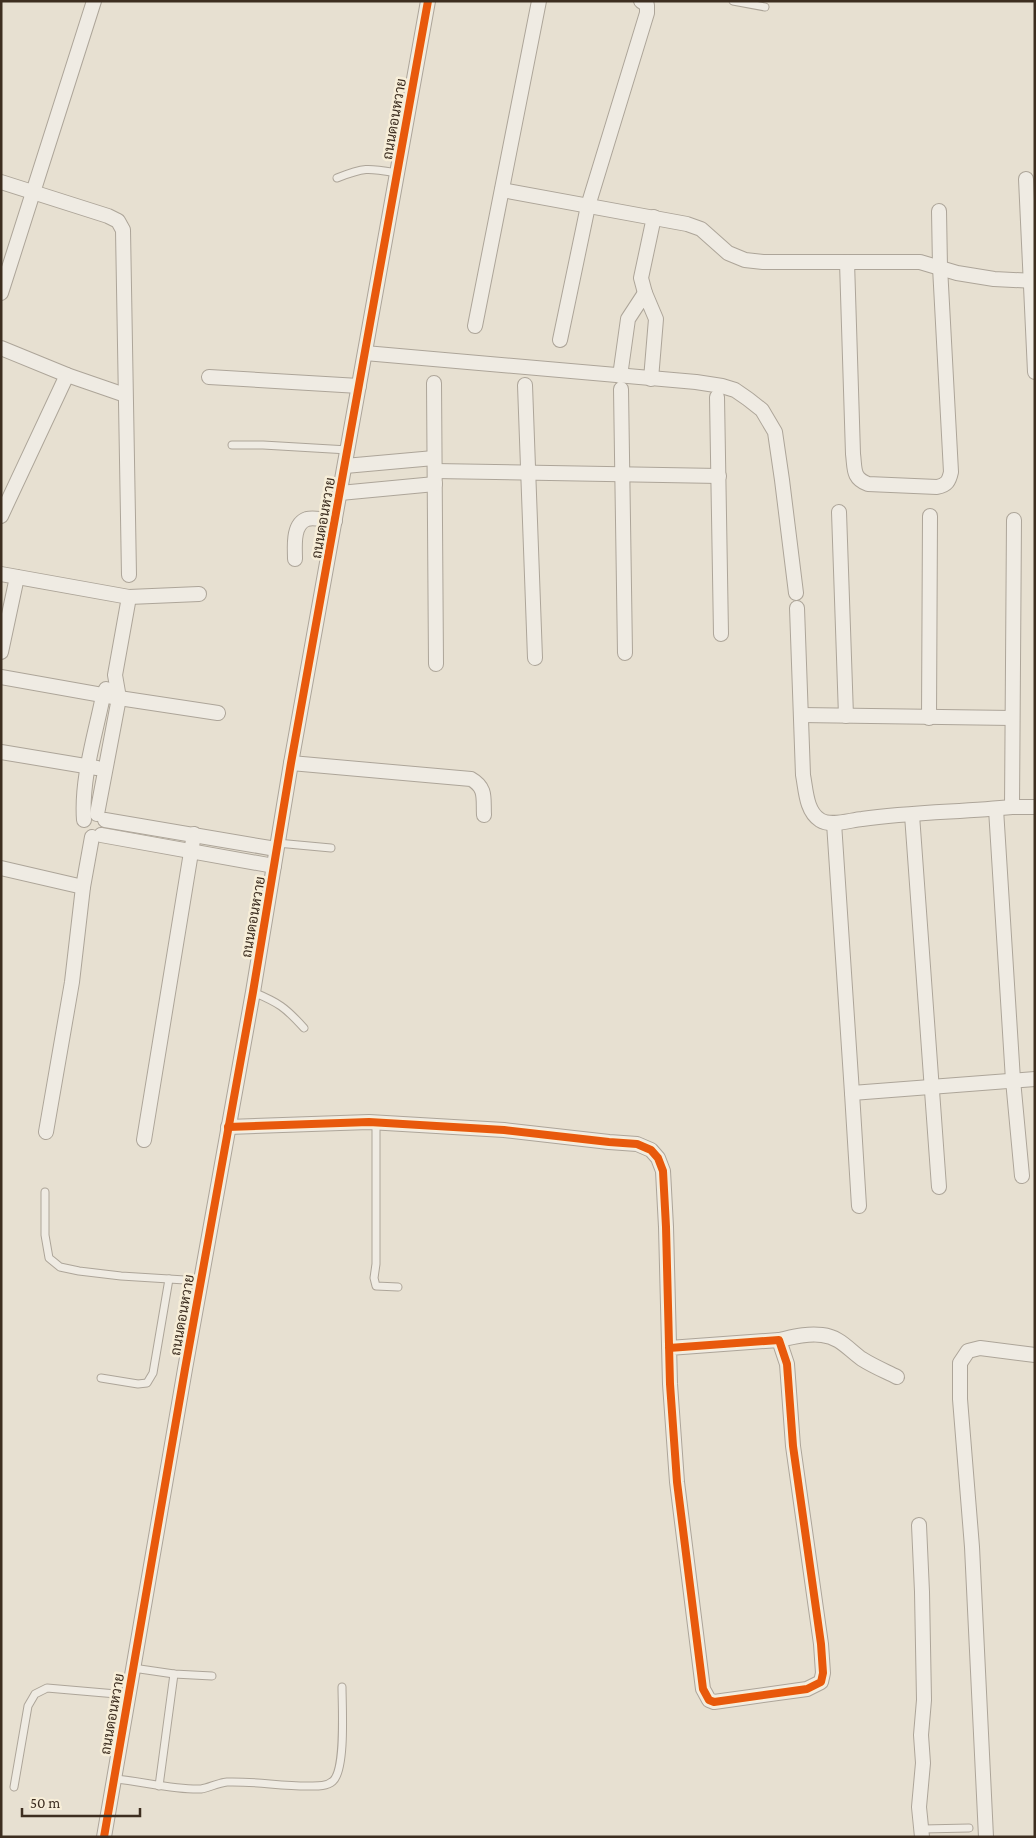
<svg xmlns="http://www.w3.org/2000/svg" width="1036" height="1838" viewBox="0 0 1036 1838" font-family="'Crimson Pro',Sarabun,serif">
<rect width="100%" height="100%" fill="#e7e0d1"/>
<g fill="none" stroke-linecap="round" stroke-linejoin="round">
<defs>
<g id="service">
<path d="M733 1 765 7"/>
<path d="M337 178C365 167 368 168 397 173"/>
<path d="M232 445H263L348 450"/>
<path d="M277 843 331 848"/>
<path d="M253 992C279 1003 285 1007 304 1028"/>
<path d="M376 1122V1264L374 1278 376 1286 398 1287"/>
<path d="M45 1192V1235L49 1258 60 1267 79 1271 121 1276 201 1281"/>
<path d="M101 1378 138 1384 147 1383 153 1373 169 1279"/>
<path d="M133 1668 174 1674 212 1676"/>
<path d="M114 1779C142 1781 172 1790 201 1789 209 1788 217 1783 227 1782 253 1781 280 1786 307 1786 316 1786 326 1787 333 1781 346 1769 342 1706 342 1687"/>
<path d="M159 1786 174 1674"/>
<path d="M14 1787 28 1706 35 1694 47 1688 128 1695"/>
<path d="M923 1829 969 1828"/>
</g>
<g id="minor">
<path d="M1026 179 1035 372"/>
<path d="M1 182 108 216 118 221 123 230 129 575"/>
<path d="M502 190 687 224 701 229 728 253 745 260 763 262H920L957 273 994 279 1035 281"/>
<path d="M847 262 853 454C855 468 852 478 868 484L937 487C947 485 949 481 951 472L940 267 939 211"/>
<path d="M1 293 94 1"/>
<path d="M645 293 641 278 654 217"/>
<path d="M475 326 539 1"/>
<path d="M560 340 588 206 647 13V5L641 1"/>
<path d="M1 348 67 375 125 395"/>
<path d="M365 353 696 382 722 386 735 390 748 399 762 410 775 432 782 480 796 593"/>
<path d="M620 376 628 319 645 293 656 319 651 379"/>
<path d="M209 377 359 386"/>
<path d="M434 383 436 664"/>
<path d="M525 385 535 658"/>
<path d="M621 389 625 653"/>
<path d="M717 397 721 634"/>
<path d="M345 466 434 458"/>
<path d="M435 471 719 476"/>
<path d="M340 493 435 484"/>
<path d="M839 512 846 716"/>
<path d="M1 516 67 375"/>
<path d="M295 559C295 548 292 524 307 519 314 517 327 520 335 521"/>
<path d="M1 574 129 597 199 594"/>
<path d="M797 608 803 775C806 790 806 811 820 820 831 827 850 820 862 819 911 812 962 812 1012 807H1035"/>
<path d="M1 652 17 577"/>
<path d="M1 677 119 698 218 713"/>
<path d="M801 715 1012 718"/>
<path d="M929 718 930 516"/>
<path d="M1 752 97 768"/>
<path d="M291 763 471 779C487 788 483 799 484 815"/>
<path d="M1012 807 1014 520"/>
<path d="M996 809 1013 1080 1022 1176"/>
<path d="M97 814 119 698 115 675 129 597"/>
<path d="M912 815 939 1187"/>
<path d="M84 820C81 779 95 736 103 696L106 689"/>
<path d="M105 820 276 849"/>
<path d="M834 823 852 1093"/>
<path d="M101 835 274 866"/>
<path d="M1 868 83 887"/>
<path d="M228 1127 369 1122 504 1130 609 1142 637 1144 651 1150 658 1158 663 1171 666 1227 670 1384 677 1482 703 1689 709 1700 714 1702 807 1689 821 1682 823 1673 821 1644 793 1446 787 1364 779 1340 669 1348"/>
<path d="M46 1132 72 982 83 887 92 837"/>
<path d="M144 1140 194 834"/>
<path d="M859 1206 852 1093 1035 1079"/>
<path d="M779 1340C793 1337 807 1333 822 1335 840 1337 848 1349 862 1359 873 1366 885 1371 897 1377"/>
<path d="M919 1525 922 1592 924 1700 921 1735 923 1763 919 1807 922 1837"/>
<path d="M104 1837 185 1369 253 992 291 763 428 1"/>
<path d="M986 1837 972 1547 960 1399V1363L968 1351 980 1348 1035 1355"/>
</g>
</defs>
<use href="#service" stroke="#ada599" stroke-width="9"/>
<use href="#minor" stroke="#ada599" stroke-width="16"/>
<use href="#service" stroke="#efebe3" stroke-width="7"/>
<use href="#minor" stroke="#efebe3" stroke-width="14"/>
<defs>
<g id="cycleway">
<path d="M228 1127 369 1122 504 1130 609 1142 637 1144 651 1150 658 1158 663 1171 666 1227 670 1384 677 1482 703 1689 709 1700 714 1702 807 1689 821 1682 823 1673 821 1644 793 1446 787 1364 779 1340 669 1348"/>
<path d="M104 1837 185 1369 253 992 291 763 428 1"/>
</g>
</defs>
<use href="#cycleway" stroke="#f7eed8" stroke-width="11"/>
<use href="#cycleway" stroke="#e8590c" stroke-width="8"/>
</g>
<g text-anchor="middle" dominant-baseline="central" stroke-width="5" stroke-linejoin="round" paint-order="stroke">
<g font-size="14" fill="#3d2e20" stroke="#f7eed8">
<text transform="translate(394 119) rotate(-80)">ถนนดอนหวาย</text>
<text transform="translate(323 518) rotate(-80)">ถนนดอนหวาย</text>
<text transform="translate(253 917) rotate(-80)">ถนนดอนหวาย</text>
<text transform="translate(182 1315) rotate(-80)">ถนนดอนหวาย</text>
<text transform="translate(112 1714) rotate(-80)">ถนนดอนหวาย</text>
</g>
</g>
<rect width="1036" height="1838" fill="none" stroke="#3d2e20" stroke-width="5"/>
<path d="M22 1808v8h118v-8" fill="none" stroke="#3d2e20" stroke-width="2.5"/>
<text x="30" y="1808" font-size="15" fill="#3d2e20" stroke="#f7eed8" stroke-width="4" paint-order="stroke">50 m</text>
</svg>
